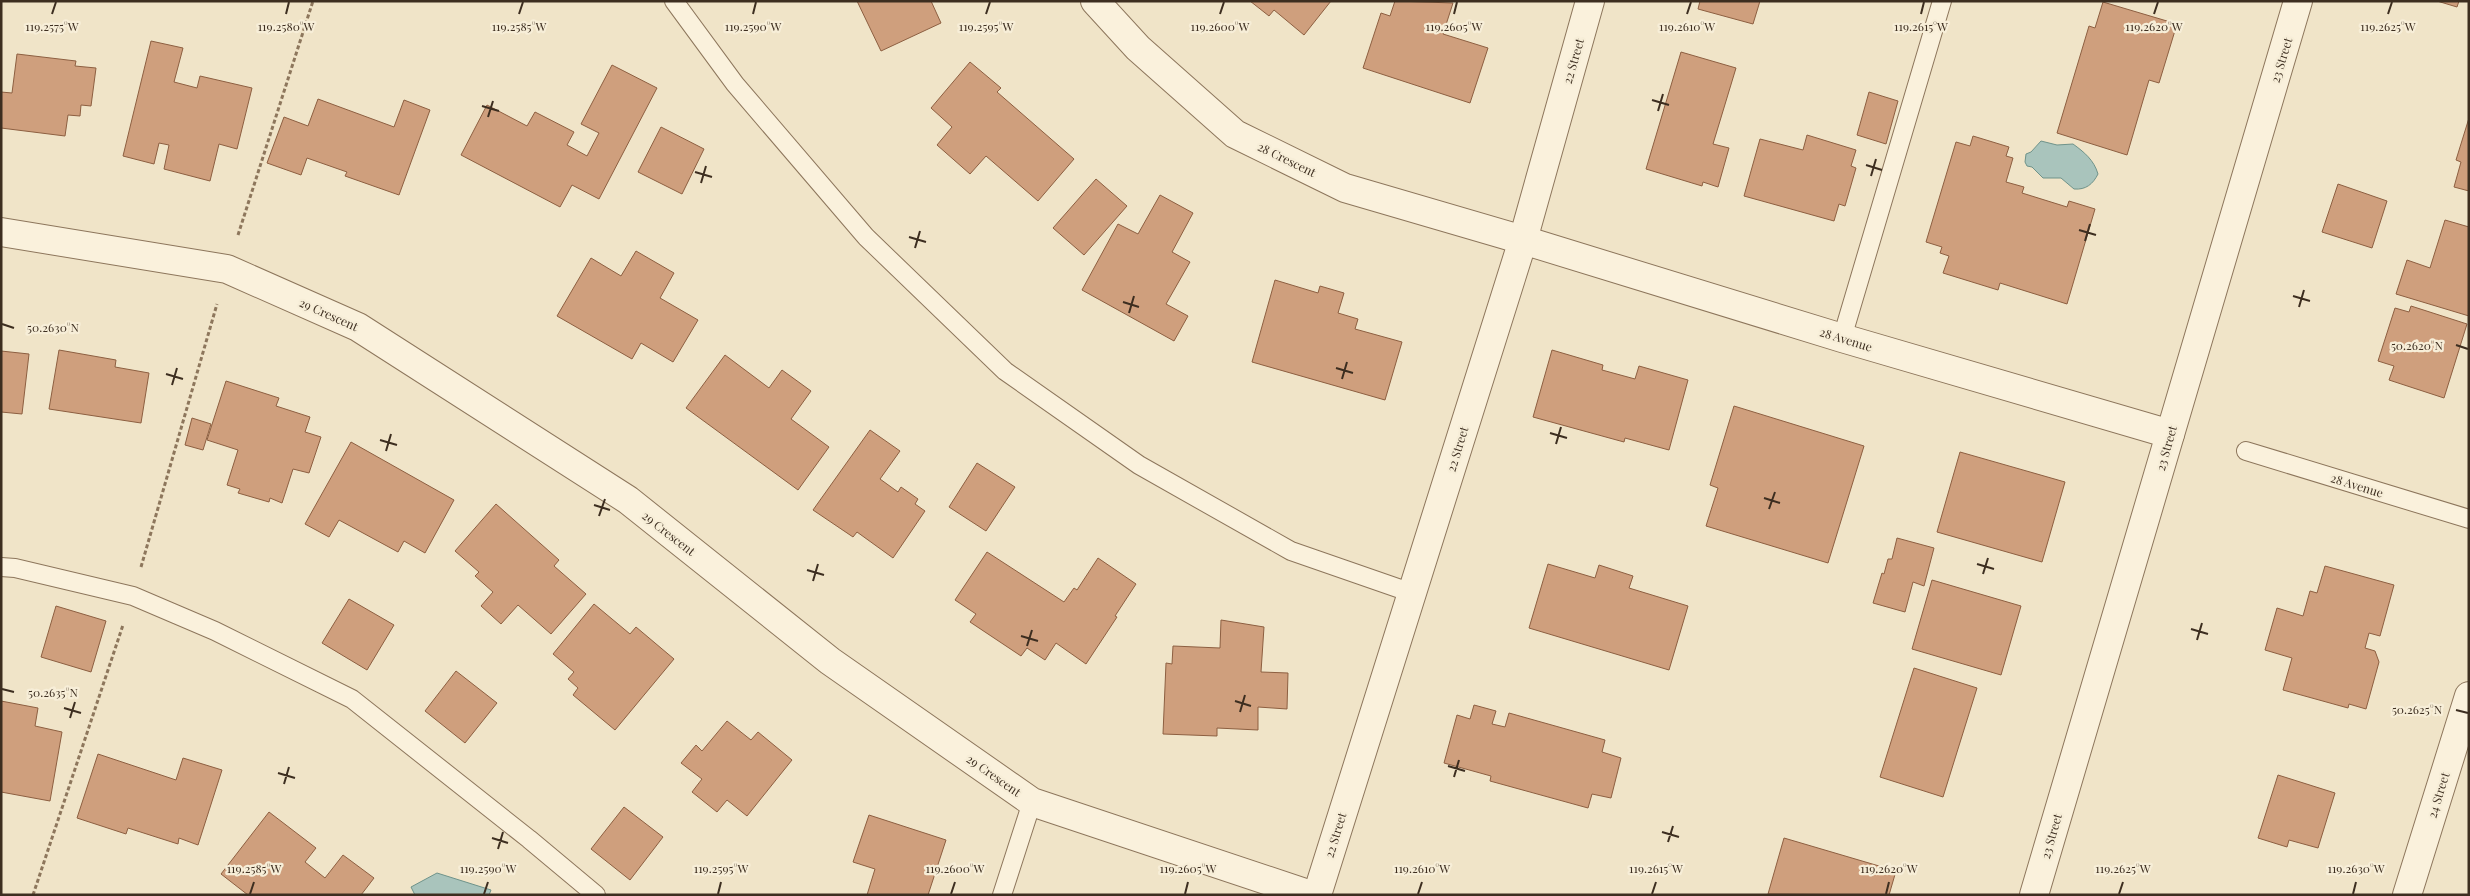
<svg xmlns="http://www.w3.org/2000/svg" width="2470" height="896" viewBox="0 0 2470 896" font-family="'Playfair Display',serif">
<rect width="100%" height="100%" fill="#f0e4c8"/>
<g fill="#a9c4bc" stroke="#6f938a">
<path d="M2041 141 2057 145 2073 144C2084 152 2094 160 2098 174 2093 184 2086 190 2074 189L2061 178H2043L2032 167 2027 166 2025 162 2026 154 2031 152Z"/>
<path d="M437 873 491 890 489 895H415L411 887Z"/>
</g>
<g fill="#cf9f7d" stroke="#8d5f41">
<path d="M857 1H931L941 23 881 51Z"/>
<path d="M1250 1H1331L1304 35 1274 10 1269 16Z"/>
<path d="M1395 1 1453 3 1443 34 1488 48 1470 103 1363 68 1381 13 1390 16Z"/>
<path d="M1700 1H1760L1753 24 1698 9Z"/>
<path d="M2437 1H2459L2457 7Z"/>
<path d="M2103 2 2177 24 2159 83 2149 80 2127 155 2057 133 2089 26 2095 28Z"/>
<path d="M151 41 183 48 174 82 197 88 200 76 252 88 237 149 219 144 210 181 164 169 169 145 159 143 154 164 123 156Z"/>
<path d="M1681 52 1736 68 1713 144 1729 148 1718 187 1703 182 1702 186 1646 169Z"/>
<path d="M17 54 76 61 75 66 96 68 91 106 81 105 80 116 68 115 65 136 1 128V92L12 93Z"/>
<path d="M970 62 1001 88 997 92 1074 159 1038 201 986 156 970 174 937 145 952 127 931 108Z"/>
<path d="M612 65 657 88 599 199 572 185 560 207 461 155 487 105 527 126 535 112 574 132 567 145 587 156 599 133 581 124Z"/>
<path d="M1869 92 1898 101 1886 144 1857 135Z"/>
<path d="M318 99 394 127 404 100 430 110 399 195 345 176 347 172 307 158 301 175 267 163 284 117 308 126Z"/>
<path d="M2469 118V191L2454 187 2461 162 2456 160Z"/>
<path d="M661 127 704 149 682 194 638 172Z"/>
<path d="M1807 135 1856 150 1851 166 1856 168 1845 206 1839 204 1834 221 1744 196 1760 139 1803 150Z"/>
<path d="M1973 136 2009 147 2006 156 2013 158 2006 182 2024 187 2022 193 2067 207 2069 201 2095 209 2067 304 2000 283 1998 290 1943 273 1949 256 1940 253 1942 247 1926 242 1956 142 1970 146Z"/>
<path d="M1096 179 1127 206 1084 255 1053 228Z"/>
<path d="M2338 184 2387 201 2372 248 2322 232Z"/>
<path d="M1160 195 1193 213 1172 252 1190 262 1166 304 1188 316 1174 341 1082 290 1118 224 1138 234Z"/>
<path d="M2445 220 2469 227V316L2396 294 2407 260 2430 268Z"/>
<path d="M636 251 674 273 660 298 698 320 673 362 641 343 632 359 557 316 591 258 621 276Z"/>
<path d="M1275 280 1318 293 1320 286 1344 293 1338 313 1358 319 1355 329 1402 342 1385 400 1252 362Z"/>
<path d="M2411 306 2467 324 2444 398 2389 380 2394 366 2378 361 2395 308 2409 312Z"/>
<path d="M59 350 116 360 115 367 149 373 141 423 49 409Z"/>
<path d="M1552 350 1603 365 1602 370 1635 379 1639 366 1688 380 1669 450 1625 438 1624 442 1533 417Z"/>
<path d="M1 351 29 354 22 414 1 412Z"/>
<path d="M725 355 769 388 782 370 811 391 791 419 829 447 798 490 686 408Z"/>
<path d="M226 381 279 398 276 406 310 417 305 432 321 437 309 473 293 469 282 503 270 498 269 502 238 493 240 489 227 485 238 450 207 440Z"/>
<path d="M1734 406 1864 446 1828 563 1706 526 1718 488 1710 485Z"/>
<path d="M192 418 211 424 203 450 185 445Z"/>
<path d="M870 430 900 451 880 479 898 492 901 487 918 499 915 504 925 511 893 558 857 532 853 537 813 510Z"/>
<path d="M351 442 454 500 425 553 404 541 398 552 339 520 329 537 305 524Z"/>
<path d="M1960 452 2065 482 2042 562 1937 532Z"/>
<path d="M977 463 1015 487 986 531 949 507Z"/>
<path d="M496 504 559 560 554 566 586 594 551 634 518 605 501 624 481 606 493 592 475 576 479 572 455 551Z"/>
<path d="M1897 538 1934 548 1924 586 1913 582 1905 612 1873 603 1882 573 1884 574 1888 559H1892Z"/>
<path d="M987 552 1064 602 1074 588 1077 590 1098 558 1136 584 1115 616 1117 617 1086 664 1056 643 1045 660 1027 648 1021 656 970 622 976 614 955 600Z"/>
<path d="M1548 564 1595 578 1599 565 1633 576 1629 588 1688 606 1669 670 1529 628Z"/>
<path d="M2325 566 2394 585 2380 636 2369 633 2365 648 2375 651 2379 662 2366 709 2349 704 2348 708 2283 690 2292 658 2265 650 2277 608 2303 616 2310 591 2317 593Z"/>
<path d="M1932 580 2021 606 2001 675 1912 649Z"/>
<path d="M349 599 394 625 367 670 322 643Z"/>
<path d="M594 604 630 634 636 627 674 659 615 730 573 695 578 688 568 679 574 672 553 654Z"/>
<path d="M56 606 106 621 91 672 41 657Z"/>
<path d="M1221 620 1264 627 1261 672 1288 673 1287 709 1258 707V730L1217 728V736L1163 734 1166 663 1172 664 1173 646 1220 648Z"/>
<path d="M1914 668 1977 688 1943 797 1880 777Z"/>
<path d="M456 671 497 703 465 743 425 711Z"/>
<path d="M1 701 38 708 35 726 62 732 50 801 1 792Z"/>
<path d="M1474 705 1496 711 1492 724 1505 727 1509 713 1605 740 1602 752 1621 758 1611 798 1592 794 1588 808 1490 781 1491 776 1444 763 1457 715 1470 719Z"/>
<path d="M727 721 751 740 758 732 792 760 747 816 727 800 717 812 692 792 702 779 681 763 696 745 702 751Z"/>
<path d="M98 754 176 780 183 758 222 770 198 845 179 838 178 844 128 828 126 834 77 818Z"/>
<path d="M2278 775 2335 793 2318 848 2289 840 2287 847 2258 838Z"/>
<path d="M624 807 663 837 630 880 591 849Z"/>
<path d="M269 812 316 848 305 862 325 878 343 855 374 878 361 895H248L221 874Z"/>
<path d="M869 815 946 840 928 895H867L875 869 853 862Z"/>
<path d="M1784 838 1896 871 1889 895 1768 894Z"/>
</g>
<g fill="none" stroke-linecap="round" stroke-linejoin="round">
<defs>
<g id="lane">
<path d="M674 1 735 84 866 237 1005 371 1139 465 1291 551 1412 593"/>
<path d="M1842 338 1942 1"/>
<path d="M2246 451 2469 519"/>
<path d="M1 567 15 568 133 596 215 631 352 699 529 839 596 895"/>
<path d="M1002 895 1032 802"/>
</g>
<g id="street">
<path d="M1095 1 1138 48 1235 134 1345 188 1523 240 1842 338 2170 434"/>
<path d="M1 232 227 269 358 327 628 500 830 661 1032 802 1311 895"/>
<path d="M1317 895 1523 240 1590 1"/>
<path d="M2034 895 2298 1"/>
<path d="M2407 895 2469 696"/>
</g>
</defs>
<use href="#lane" stroke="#8d765c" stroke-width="20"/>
<use href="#street" stroke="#8d765c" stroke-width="30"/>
<g stroke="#8d765c" stroke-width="3" stroke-dasharray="4 2.5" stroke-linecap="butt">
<path d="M238 235 313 1"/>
<path d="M141 567 217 304"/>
<path d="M33 895 123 625"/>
</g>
<use href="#lane" stroke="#faf1dc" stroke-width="18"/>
<use href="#street" stroke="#faf1dc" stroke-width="28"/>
</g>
<path fill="none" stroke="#3d2e20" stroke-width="2" d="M52 14 56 2M286 14 289 2M519 14 523 2M753 14 756 2M986 14 990 2M1220 14 1224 2M1454 14 1457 2M1687 14 1691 2M1921 14 1924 2M2154 14 2158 2M2388 14 2392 2M1652 100 1669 105M482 106 499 111M1658 111 1663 94M488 117 493 101M1866 165 1882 170M695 172 712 177M1871 176 1876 159M701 183 706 166M2079 230 2096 235M909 237 926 242M2085 241 2090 224M915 248 920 231M2293 296 2310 301M1123 302 1139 307M2299 307 2304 290M1129 313 1134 296M2 324 14 328M2456 345 2468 349M1336 368 1353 373M166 374 183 379M1342 379 1347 362M172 385 177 368M1550 433 1567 438M380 440 397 445M1556 444 1561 427M386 451 391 434M1764 498 1780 503M594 505 610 510M1769 509 1775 492M599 516 605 499M1977 564 1994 569M807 570 824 575M1983 574 1988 558M813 581 818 564M2191 629 2208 634M1021 636 1038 641M2197 640 2202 623M1027 646 1032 630M2 689 14 692M1235 701 1251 706M64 708 81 713M2456 710 2468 713M1240 712 1245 695M70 718 75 702M1448 766 1465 771M278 773 295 778M1454 777 1459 760M284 784 289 767M1662 832 1679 837M492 838 508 843M1668 842 1673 826M498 849 503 832M250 894 254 882M484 894 488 882M718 894 721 882M951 894 955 882M1185 894 1188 882M1418 894 1422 882M1652 894 1656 882M1886 894 1889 882M2119 894 2123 882M2353 894 2356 882"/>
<g text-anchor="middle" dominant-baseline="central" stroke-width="4.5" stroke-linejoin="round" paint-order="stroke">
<g font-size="12" fill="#3d2e20" stroke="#f7eed8">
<text transform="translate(2281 60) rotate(-73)">23 Street</text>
<text transform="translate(1573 61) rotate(-74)">22 Street</text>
<text transform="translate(1287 159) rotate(26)">28 Crescent</text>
<text transform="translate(329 314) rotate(24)">29 Crescent</text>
<text transform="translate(1846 339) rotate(17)">28 Avenue</text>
<text transform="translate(2166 448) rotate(-74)">23 Street</text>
<text transform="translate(1457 449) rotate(-73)">22 Street</text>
<text transform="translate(2357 485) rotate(17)">28 Avenue</text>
<text transform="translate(669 533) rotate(38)">29 Crescent</text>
<text transform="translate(994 775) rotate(35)">29 Crescent</text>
<text transform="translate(2438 795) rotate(-73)">24 Street</text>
<text transform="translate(1335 835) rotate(-73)">22 Street</text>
<text transform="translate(2051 836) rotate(-74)">23 Street</text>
</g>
</g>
<g font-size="12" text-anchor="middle" fill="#3d2e20" stroke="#f7eed8" stroke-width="4.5" stroke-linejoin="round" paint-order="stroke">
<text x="52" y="31">119.2575°W</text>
<text x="286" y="31">119.2580°W</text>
<text x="519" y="31">119.2585°W</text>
<text x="753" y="31">119.2590°W</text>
<text x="986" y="31">119.2595°W</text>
<text x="1220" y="31">119.2600°W</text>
<text x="1454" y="31">119.2605°W</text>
<text x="1687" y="31">119.2610°W</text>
<text x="1921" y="31">119.2615°W</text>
<text x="2154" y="31">119.2620°W</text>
<text x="2388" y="31">119.2625°W</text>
<text x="53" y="332">50.2630°N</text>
<text x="2417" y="350">50.2620°N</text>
<text x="53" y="697">50.2635°N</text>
<text x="2417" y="714">50.2625°N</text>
<text x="254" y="873">119.2585°W</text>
<text x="488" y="873">119.2590°W</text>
<text x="721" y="873">119.2595°W</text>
<text x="955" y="873">119.2600°W</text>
<text x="1188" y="873">119.2605°W</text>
<text x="1422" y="873">119.2610°W</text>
<text x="1656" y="873">119.2615°W</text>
<text x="1889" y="873">119.2620°W</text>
<text x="2123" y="873">119.2625°W</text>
<text x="2356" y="873">119.2630°W</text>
</g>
<rect width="2470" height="896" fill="none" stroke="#3d2e20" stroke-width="5"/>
</svg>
